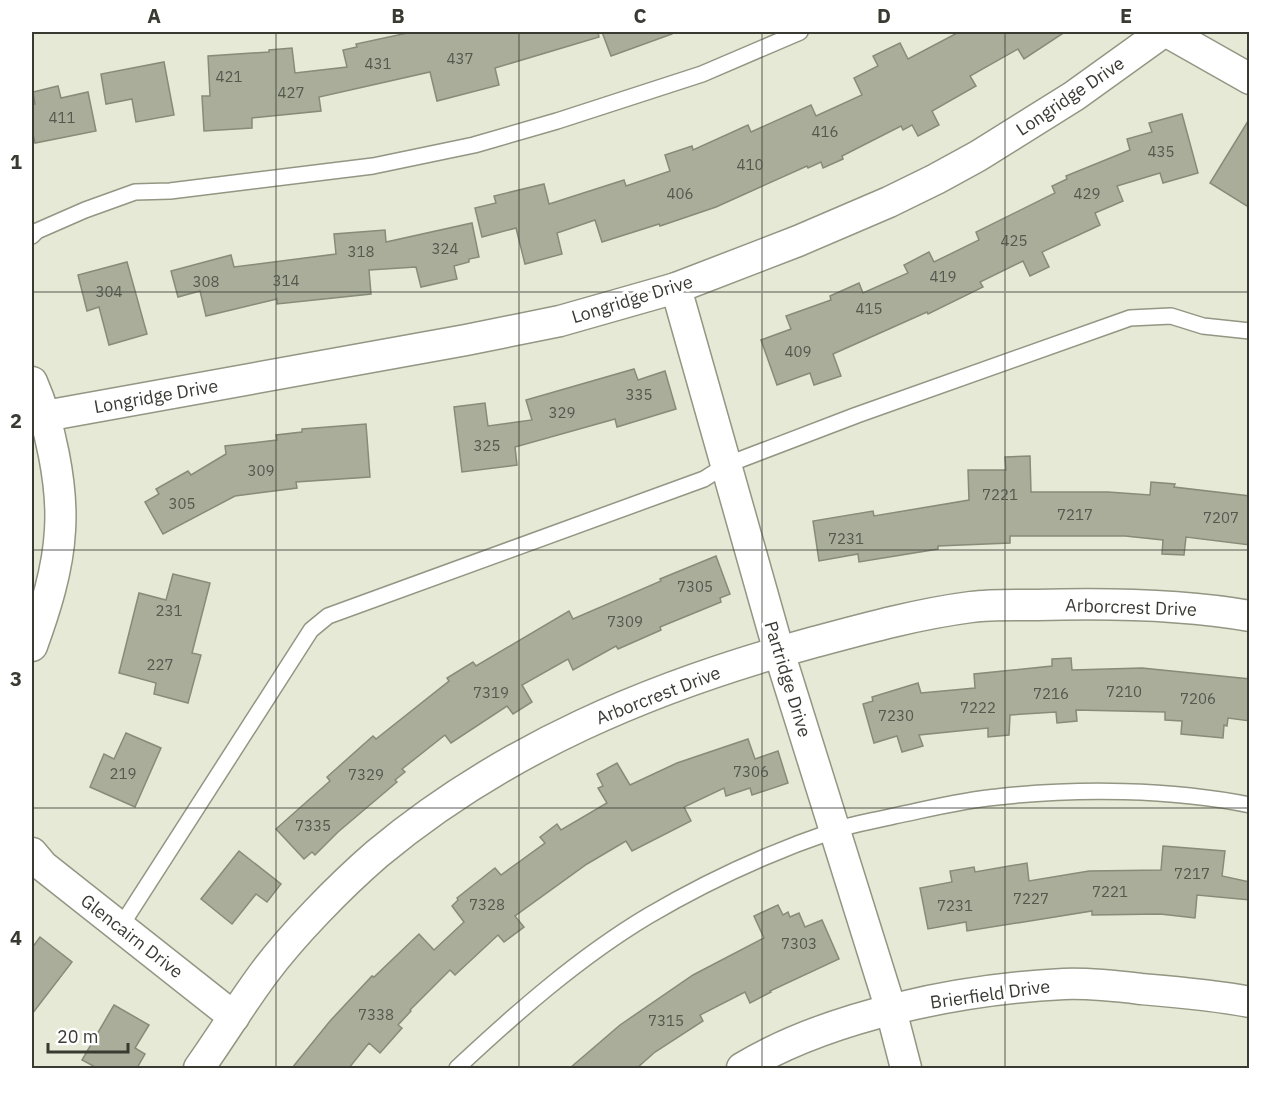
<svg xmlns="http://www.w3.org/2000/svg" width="1281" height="1100" viewBox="0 0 1281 1100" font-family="'IBM Plex Sans',sans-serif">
<rect width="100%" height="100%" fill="#e5e9d5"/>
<g fill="#a9ad9a" stroke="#878b79" stroke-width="1.5">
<path d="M412 32H598L599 37 495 68 499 85 437 101 430 72 319 97 321 111 252 118V128L204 131 202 96H210L208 56 269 52V50L292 48 295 73 347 67 343 50 357 47 356 44Z"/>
<path d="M602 32H672V34L611 56Z"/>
<path d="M959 32H1065L1024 59 1018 49 970 76 976 86 932 111 939 125 918 136 912 125 903 130 901 126 842 156 843 159 823 168 821 162 808 168 807 166 716 207 660 226 659 224 602 242 595 220 557 233 562 254 525 264 516 228 482 237 475 208 496 203 494 196 544 184 549 204 624 180 626 186 670 171 665 155 692 146 693 150 748 125 751 132 811 105 816 116 862 95 854 78 878 66 873 56 900 43 908 59Z"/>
<path d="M164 62 174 115 136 122 132 99 106 104 101 74Z"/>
<path d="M58 86 61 98 88 92 96 131 35 143 32 129V105L35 104 33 92Z"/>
<path d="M1182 114 1198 173 1163 183 1160 173 1117 186 1123 201 1095 213 1100 225 1042 252 1049 267 1030 276 1023 261 980 282 983 287 928 314 927 312 833 354 841 376 814 385 810 373 777 385 761 340 791 329 786 316 831 300 830 296 859 283 863 293 908 273 904 265 929 252 934 262 979 240 976 232 1055 193 1052 186 1067 179 1066 176 1130 150 1127 139 1152 132 1149 123Z"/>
<path d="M1250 118V208L1210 183Z"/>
<path d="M472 223 479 257 469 259V262L454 266 457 279 421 287 416 267 369 270 371 294 277 304V299L206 316 200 291 178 297 171 271 231 255 234 267 336 254 334 234 385 230 386 242Z"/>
<path d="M127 262 147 334 109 345 99 307 87 311 78 275Z"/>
<path d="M634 369 638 380 665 371 676 409 617 427 615 419 515 447 517 465 462 472 454 407 485 403 488 426 532 420 526 400Z"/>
<path d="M366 424 370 477 296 482 297 488 235 496 163 534 145 502 159 494 156 489 188 471 191 475 226 454 225 446 277 440 276 435 302 432V429Z"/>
<path d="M1030 456 1031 492H1108L1150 495 1151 482 1175 484 1174 487 1250 496V545L1186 537 1184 555 1162 554 1163 540 1125 536H1010V543L938 546V549L859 562 858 554 819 561 813 521 873 511 874 516 969 500 968 470H1006L1005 457Z"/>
<path d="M716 556 730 594 720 598 721 602 660 627 661 630 618 649 616 646 573 670 568 659 522 685 532 702 513 714 507 706 451 743 445 735 402 769 405 772 395 780 397 782 338 832 315 855 312 852 304 859 276 829 330 781 327 777 373 736 376 739 449 681 447 678 473 662 476 666 569 611 573 619 661 581 660 579Z"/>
<path d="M173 574 210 583 192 653 201 655 188 703 154 694 156 683 119 673 139 593 166 600Z"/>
<path d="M1071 658 1072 670 1142 668 1250 679V721L1228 718 1227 726 1224 725 1223 738 1181 734 1182 721 1165 720V712L1076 710 1077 721 1057 723 1056 712 1010 715 1009 735 988 737V728L919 735 923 746 902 752 897 736 874 743 863 704 873 701 872 697 918 683 921 693 975 688 974 674 1052 666V659Z"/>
<path d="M126 733 161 748 135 807 90 787 104 754 114 759Z"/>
<path d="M748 739 755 759 778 751 788 783 752 795 750 788 726 796 724 788 684 807 691 821 632 851 626 841 587 864 515 916 524 927 504 942 498 935 455 975 450 970 410 1010 411 1011 398 1025 402 1028 380 1053 369 1043 349 1068H292L330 1021 372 976 374 977 419 934 434 950 464 922 452 906 458 900 457 898 495 868 501 875 545 843 540 837 557 824 561 830 607 803 598 788 603 786 597 774 617 763 630 785 677 763Z"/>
<path d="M1163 846 1225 851 1222 876 1250 882V900L1197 895 1195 918 1160 914 1092 915V911L967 931 966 922 928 929 920 888 952 882 950 871 974 867 975 872 1027 863 1029 881 1089 871 1161 870Z"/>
<path d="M239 851 281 884 267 902 256 894 232 924 201 899Z"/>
<path d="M778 905 783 915 788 912 790 917 799 913 805 927 822 920 839 959 770 991 771 992 750 1003 745 992 700 1015 703 1021 655 1052 637 1068H570L620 1025 693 975 764 938 754 916Z"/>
<path d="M40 937 72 962 32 1014V948Z"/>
<path d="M114 1005 149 1025 135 1048 145 1054 137 1068H97L82 1060Z"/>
</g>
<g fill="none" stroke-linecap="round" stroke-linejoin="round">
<defs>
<g id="lane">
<path d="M32 236 37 231 85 210 135 192 170 191 373 166 474 145 557 121 702 74 800 32"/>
<path d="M121 926 311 630 328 616 704 479 726 465 857 415 1130 318 1171 316 1203 326 1250 331"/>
<path d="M457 1068C516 1013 578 958 648 916 704 883 771 852 833 831 852 824 874 821 894 816 928 809 963 800 997 797 1077 788 1171 789 1250 805"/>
</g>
<g id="street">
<path d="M1167 32 1250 79"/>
<path d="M676 288 779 652 891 1010 906 1068"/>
<path d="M32 382C50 423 63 485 60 530 58 570 45 610 32 646"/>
<path d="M45 416 466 340 560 321 676 288 798 241 889 202 936 179 978 156 1074 96 1163 32"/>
<path d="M32 853 43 866 234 1017"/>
<path d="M199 1068C221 1037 241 1004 264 973 293 934 340 886 377 854 504 748 653 686 811 643 863 629 917 614 971 607 992 604 1016 605 1037 605 1106 603 1182 604 1250 616"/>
<path d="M742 1068C830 1015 962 989 1064 984 1090 983 1116 986 1141 989 1177 992 1214 995 1250 1002"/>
</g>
</defs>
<use href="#lane" stroke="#929683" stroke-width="18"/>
<use href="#street" stroke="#929683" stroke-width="33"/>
<use href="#lane" stroke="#fff" stroke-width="15"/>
<use href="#street" stroke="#fff" stroke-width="30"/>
</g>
<path fill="none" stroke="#393b33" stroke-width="1.5" stroke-opacity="0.55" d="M276 32V1068M519 32V1068M762 32V1068M1005 32V1068M32 292H1250M32 550H1250M32 808H1250"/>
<g text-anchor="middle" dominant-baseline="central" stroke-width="6" stroke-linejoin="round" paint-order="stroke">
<g font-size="15" fill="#55584d">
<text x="460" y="58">437</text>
<text x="378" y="63">431</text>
<text x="229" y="76">421</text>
<text x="291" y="92">427</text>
<text x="62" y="117">411</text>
<text x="825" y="131">416</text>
<text x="1161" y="151">435</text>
<text x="750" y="164">410</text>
<text x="680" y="193">406</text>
<text x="1087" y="193">429</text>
<text x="1014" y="240">425</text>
<text x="445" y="248">324</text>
<text x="361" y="251">318</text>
<text x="943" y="276">419</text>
<text x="286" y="280">314</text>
<text x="206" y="281">308</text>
<text x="109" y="291">304</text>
<text x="869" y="308">415</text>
<text x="798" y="351">409</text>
<text x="639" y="394">335</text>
<text x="562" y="412">329</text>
<text x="487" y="445">325</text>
<text x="261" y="470">309</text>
<text x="1000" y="494">7221</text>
<text x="182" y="503">305</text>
<text x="1075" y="514">7217</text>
<text x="1221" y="517">7207</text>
<text x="846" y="538">7231</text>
<text x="695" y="586">7305</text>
<text x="169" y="610">231</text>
<text x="625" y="621">7309</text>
<text x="160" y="664">227</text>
<text x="1124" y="691">7210</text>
<text x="491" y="692">7319</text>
<text x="1051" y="693">7216</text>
<text x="1198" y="698">7206</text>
<text x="978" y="707">7222</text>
<text x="896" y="715">7230</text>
<text x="751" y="771">7306</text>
<text x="123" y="773">219</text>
<text x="366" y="774">7329</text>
<text x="313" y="825">7335</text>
<text x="1192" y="873">7217</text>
<text x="1110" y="891">7221</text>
<text x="1031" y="898">7227</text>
<text x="487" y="904">7328</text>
<text x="955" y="905">7231</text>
<text x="799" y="943">7303</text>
<text x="376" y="1014">7338</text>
<text x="666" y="1020">7315</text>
</g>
<g font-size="18" fill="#393b33" stroke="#fff">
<text transform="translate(1070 96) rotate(-34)">Longridge Drive</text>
<text transform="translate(632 299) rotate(-17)">Longridge Drive</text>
<text transform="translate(156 396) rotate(-10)">Longridge Drive</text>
<text transform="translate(1131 607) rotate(2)">Arborcrest Drive</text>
<text transform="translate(788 679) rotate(73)">Partridge Drive</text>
<text transform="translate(658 695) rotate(-21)">Arborcrest Drive</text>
<text transform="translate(132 936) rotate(38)">Glencairn Drive</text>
<text transform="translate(990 994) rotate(-8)">Brierfield Drive</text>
</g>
</g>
<rect width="1281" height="1100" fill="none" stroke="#ffffff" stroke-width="66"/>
<path d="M48 1043v9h80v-9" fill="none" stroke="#393b33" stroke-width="3"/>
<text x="57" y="1043" font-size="18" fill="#393b33" stroke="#ffffff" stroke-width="4.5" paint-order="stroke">20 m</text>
<rect x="33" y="33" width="1215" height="1034" fill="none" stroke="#393b33" stroke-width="2"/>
<g font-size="20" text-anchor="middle" font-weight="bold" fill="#393b33">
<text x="154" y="23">A</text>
<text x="398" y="23">B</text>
<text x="640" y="23">C</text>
<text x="884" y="23">D</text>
<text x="1126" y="23">E</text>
<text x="16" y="169">1</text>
<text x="16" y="428">2</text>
<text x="16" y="686">3</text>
<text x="16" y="945">4</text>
</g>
</svg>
